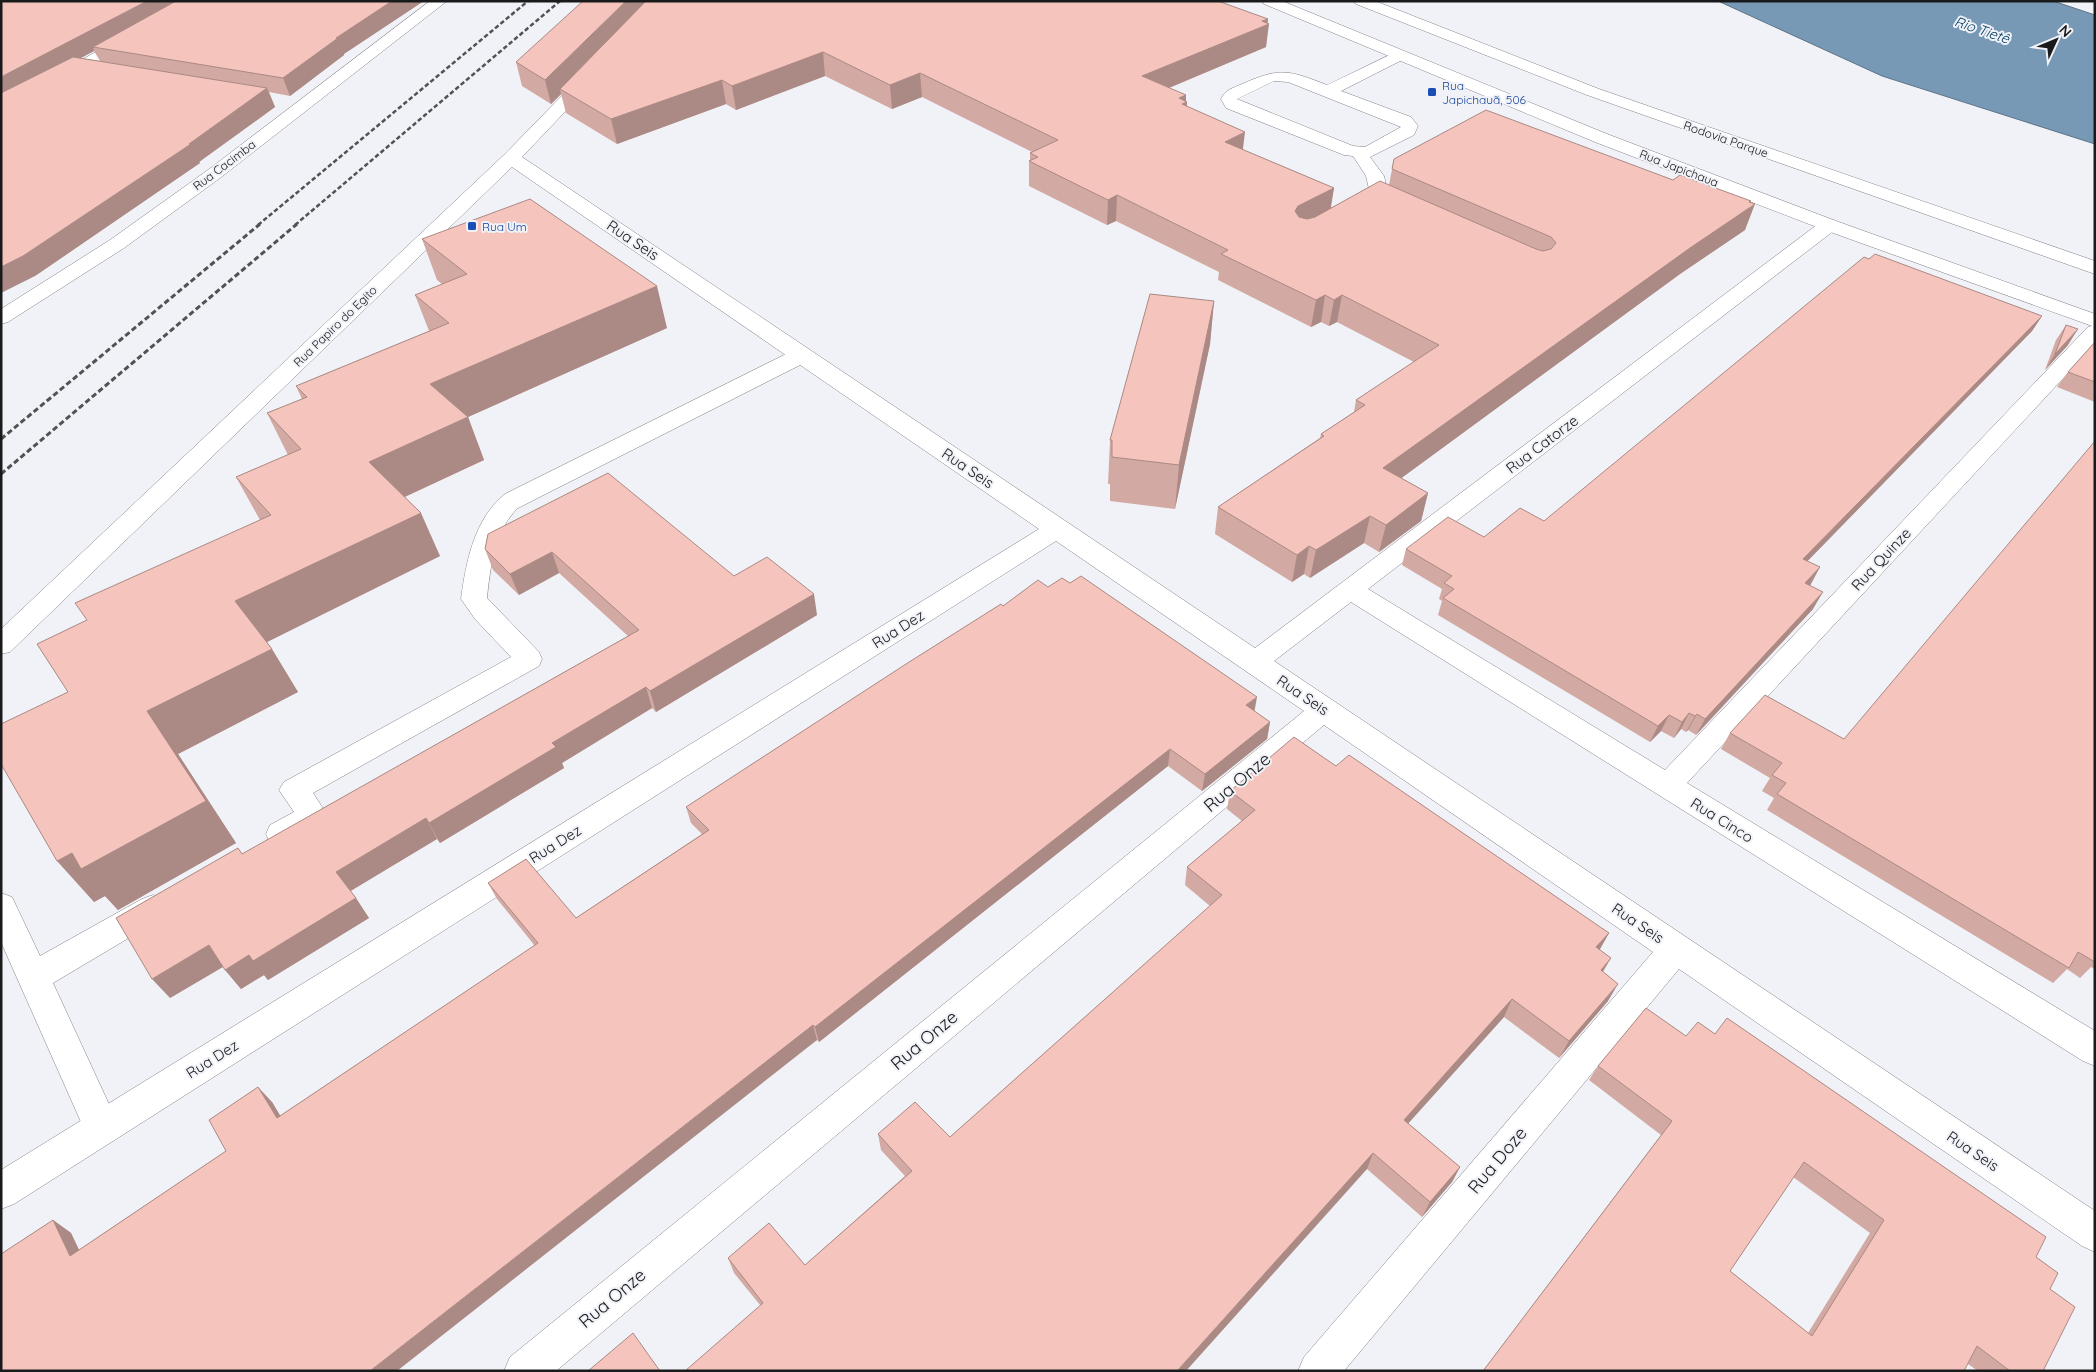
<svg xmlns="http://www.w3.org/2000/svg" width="2096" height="1372" viewBox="0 0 2096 1372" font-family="Quicksand,sans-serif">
<rect width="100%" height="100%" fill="#f0f2f7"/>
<path fill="#7899b5" stroke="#5c7387" d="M1718 1H2053L2095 15V144L1882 76Z"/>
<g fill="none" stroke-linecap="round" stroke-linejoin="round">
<defs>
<g id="service">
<path d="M1398 51 1404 53 1406 56 1404 59 1341 91 1411 117 1418 126 1414 135 1370 157 1384 176 1387 189C1381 202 1367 216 1351 212L1349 208 1362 197 1369 189 1366 176 1353 156 1344 155 1226 108 1221 99C1225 90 1233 88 1242 84 1281 67 1288 70 1327 85ZM1274 81 1288 82 1401 127 1365 147 1353 146 1237 99Z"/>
<path d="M802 349 810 350 813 355 810 360 518 508C495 529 490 568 487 598L539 652 542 659 539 666 313 793 328 816 324 824 292 843 281 846 270 843 266 834 270 825 294 812 279 790 284 782 511 657 475 619 461 599C466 562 474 519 505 494L794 350Z"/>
<path d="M1 893 12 897 40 956 142 899 153 895 164 899 169 908 164 917 53 983 120 1128 115 1140 102 1145 89 1140 1 942Z"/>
</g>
<g id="minor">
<path d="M186 1H203L184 16 86 71 1 115V103L174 10Z"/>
<path d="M430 1H447L220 178 124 248 8 322 1 324V309L110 240 208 170Z"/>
<path d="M590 71 596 73 598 76 596 79 522 157 1255 648 1822 221 1829 219 1836 221 1838 225 1836 229 1368 589 1665 770 2088 327 2095 325V344L1687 783 2095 1031V1066L2083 1061 1351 602 1274 661 2095 1211V1252L2082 1246 1679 969 1344 1371H1298L1304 1357 1653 952 1324 725 556 1371H504L510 1357 1304 711 1056 541 14 1204 1 1209V1170L1039 529 512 167 10 652 1 654V629L505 154 584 73Z"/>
</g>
<g id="tertiary">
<path d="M1262 1H1282L1607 134 1836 221 2095 314V327L1822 229 1595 142 1264 4Z"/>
<path d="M1354 1H1375L1599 89 2095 261V274L1587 95 1356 4Z"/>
</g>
</defs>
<use href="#service" stroke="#828388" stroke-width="1"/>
<use href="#minor" stroke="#828388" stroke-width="1"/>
<use href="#tertiary" stroke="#828388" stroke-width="1"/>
<use href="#service" fill="#fff" fill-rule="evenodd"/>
<use href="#minor" fill="#fff" fill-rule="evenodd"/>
<use href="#tertiary" fill="#fff" fill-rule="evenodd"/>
<g stroke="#515254" stroke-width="2.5" stroke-dasharray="4.5 2.5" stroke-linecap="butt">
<path d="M258 225 528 1"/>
<path d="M295 225 560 1"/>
</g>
<g stroke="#515254" stroke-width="3" stroke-dasharray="5.5 3" stroke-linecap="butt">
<path d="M1 439 260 224"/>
<path d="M1 474 297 224"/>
</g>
</g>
<g fill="#d2a9a3" fill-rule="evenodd">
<path d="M1 1 344 54V55L290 96 269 92 275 107 199 162 200 163 35 276ZM94 51 100 61 80 58Z"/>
<path d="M1268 19 1266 47 1169 88 1187 102V106L1243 150 1334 188 1330 208 1389 185 1394 159 1673 180 1751 201 1745 230 1680 274 1401 478 1428 493 1421 521 1379 552 1364 543 1310 578 1304 574 1292 582 1215 534 1218 507 1320 438 1321 434 1354 412 1356 400 1414 362 1337 322 1329 326 1321 322 1311 327 1218 280 1219 272 1116 221 1107 225 1029 186V161H1030V153L1032 152 922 97 892 109 825 76 736 110 726 104 617 144 566 113 561 94 551 104 522 86 516 62Z"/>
<path d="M422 239 667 328 468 417 484 460 405 497 440 556 267 642 298 692 178 754 236 843 118 910 105 896 94 902 68 692 87 620 260 520 236 477 288 455 267 413 302 399 296 386 429 331 415 295 442 284 437 280Z"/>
<path d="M1214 301 1210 344 1175 509 1110 501V484H1108L1110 440Z"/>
<path d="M2042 316 2032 331 1807 561 1811 584 1809 586 1813 609 1696 735 1688 730 1686 732 1681 729 1674 738 1661 731 1650 742 1438 615 1442 601 1439 599 1442 589 1402 565 1406 549 1484 537 1544 521Z"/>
<path d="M2066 325 2068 345 2045 370 2056 340Z"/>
<path d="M2095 342V402L2057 387 2068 372Z"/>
<path d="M488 534 734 576 817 615 656 712 652 708 562 763 564 768 440 843 437 839 350 891 369 918 268 980 264 975 241 989 223 967 170 998 243 854 628 636 559 573 519 595 493 570 485 549Z"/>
<path d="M1048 587 1254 711 1270 722 1267 739 1202 791 1168 766 819 1042 817 1040 1 1371 53 1220 71 1233 79 1250 226 1151 272 1102 280 1116 535 946 497 899 488 883 576 918 702 834 691 823 686 807 1003 606Z"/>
<path d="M1730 733 2095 879V969L2091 967 2080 978 2067 969 2053 983 1767 810 1774 798 1762 791 1770 778 1721 749Z"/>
<path d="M1336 766 1609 933 1599 950 1608 1001 1559 1058 1504 1017 1408 1123 1460 1167 1452 1182 1422 1217 1367 1169 760 1305 734 1273 728 1258 805 1265 905 1176 881 1150 878 1134 950 1137 1210 906 1185 885 1187 867 1242 821 1227 809 1230 791Z"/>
<path d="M1686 1036 2036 1257 2050 1289 2043 1371H1978L1968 1364 1483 1371 1661 1135 1589 1080 1598 1066ZM1793 1177 1870 1233 1808 1333 1730 1271Z"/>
</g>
<g fill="#ab8984">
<path d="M147 1H183L93 47 94 51 1 101V77Z"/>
<path d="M392 1H424L344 54V55L290 96 283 78 336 38Z"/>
<path d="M626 1H653L560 89 561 94 551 104 545 80Z"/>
<path d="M1268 19 1267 25 1269 24 1266 47 1140 100 1142 76Z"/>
<path d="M823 52 825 76 736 110 732 86Z"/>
<path d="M920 73 922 97 892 109 890 85Z"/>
<path d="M722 80 726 104 617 144 611 119Z"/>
<path d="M267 88 275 107 199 162 200 163 35 276 1 293V267L189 144Z"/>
<path d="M1186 95V103L1187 102 1185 126 1179 98Z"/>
<path d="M1245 132 1242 157 1225 142Z"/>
<path d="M1334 188 1330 213 1291 237 1295 211 1298 206Z"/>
<path d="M1117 195 1116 221 1107 225 1108 200Z"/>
<path d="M1751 201 1747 210 1755 204 1745 230 1680 274 1377 496 1383 468Z"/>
<path d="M657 286 667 328 468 417 484 460 389 504 369 462 430 384Z"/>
<path d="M1325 295 1321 322 1311 327 1316 300Z"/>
<path d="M1342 295 1337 322 1329 326 1334 300Z"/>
<path d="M1214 301 1210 344 1175 509 1179 465Z"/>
<path d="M2042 316 2032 331 1794 575 1803 559Z"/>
<path d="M2078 329 2068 345 2045 370 2055 354Z"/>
<path d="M1428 493 1421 521 1379 552 1386 525Z"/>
<path d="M421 513 440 556 261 645 235 601Z"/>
<path d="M1370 516 1364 543 1310 578 1316 550Z"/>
<path d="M1309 546 1304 574 1292 582 1297 555Z"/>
<path d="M552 552 559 573 519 595 510 574Z"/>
<path d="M1820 567 1811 584 1796 600 1805 583Z"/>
<path d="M1823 592 1813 609 1696 735 1705 719Z"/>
<path d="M814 594 817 615 656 712 650 691Z"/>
<path d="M272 649 298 692 178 754 236 843 118 910 105 896 94 902 57 861 72 853 147 711Z"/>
<path d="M646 687 652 708 562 763 564 768 440 843 429 823 552 743Z"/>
<path d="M1257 697 1254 714 1246 705Z"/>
<path d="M1689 713 1681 729 1674 738 1682 722Z"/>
<path d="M1697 714 1688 730 1686 732 1695 716Z"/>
<path d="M1669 715 1661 731 1650 742 1658 726Z"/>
<path d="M1270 722 1267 739 1202 791 1205 774Z"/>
<path d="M1170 749 1168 766 819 1042 815 1027Z"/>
<path d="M426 818 437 839 349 892 336 872Z"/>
<path d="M356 898 369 918 268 980 264 975 241 989 225 970 249 955Z"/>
<path d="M1609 933 1599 951 1596 947Z"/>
<path d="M209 945 226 965 170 998 152 979Z"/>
<path d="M1611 958 1601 975V970Z"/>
<path d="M1618 984 1608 1001 1559 1058 1569 1041Z"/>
<path d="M1512 999 1504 1017 1397 1136 1404 1120Z"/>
<path d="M813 1025 817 1040 397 1371H370Z"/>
<path d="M258 1087 272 1102 290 1132 277 1118Z"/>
<path d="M1373 1153 1367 1169 1186 1371H1177Z"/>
<path d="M1460 1167 1452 1182 1422 1217 1430 1202Z"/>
<path d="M53 1220 71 1233 88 1269 70 1256Z"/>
</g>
<g fill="#f4c4bd" stroke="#ab8984" fill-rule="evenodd">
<path d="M1 1H147L1 77Z"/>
<path d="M176 1H392L336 38H338L283 78 93 47Z"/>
<path d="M583 1H626L545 80 516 62Z"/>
<path d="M646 1H1218L1268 19 1262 21 1269 24 1142 76 1186 95 1179 98 1187 102 1182 104 1245 132 1225 142 1334 188 1298 206 1295 211 1299 217 1307 219 1315 217 1380 181 1536 249 1543 251 1551 249 1556 243 1551 237 1392 169 1394 159 1486 110 1673 180 1680 175 1751 201 1749 202 1755 204 1690 248 1383 468 1428 493 1386 525 1370 516 1316 550 1309 546 1297 555 1218 507 1324 436 1321 434 1365 405 1356 400 1439 345 1342 295 1334 300 1325 295 1316 300 1221 254 1228 250 1117 195 1108 200 1029 161 1038 157 1030 153 1058 140 920 73 890 85 823 52 732 86 722 80 611 119 560 89Z"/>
<path d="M73 57 267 88 189 144H191L23 256 1 267V93Z"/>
<path d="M530 199 657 286 430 384 468 417 369 462 421 513 235 601 272 649 147 711 206 801 81 869 72 853 57 861 1 764V724L68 692 37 644 87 620 75 603 271 515 236 477 301 449 267 413 307 397 296 386 449 323 415 295 467 274 422 239Z"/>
<path d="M1875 254 2042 316 1803 559 1820 567 1805 583 1823 592 1705 719 1697 714 1695 716 1689 713 1682 722 1669 715 1658 726 1443 598 1454 589 1444 583 1452 576 1406 549 1448 517 1484 537 1520 508 1544 521 1864 257 1869 259Z"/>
<path d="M1150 294 1214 301 1179 465 1112 457V440H1110Z"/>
<path d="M2066 325 2078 329 2055 354Z"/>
<path d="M2095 342V382L2068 372Z"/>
<path d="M2095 441V962L2078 952 2069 968 1777 794 1786 783 1772 775 1782 763 1730 733 1765 695 1844 739Z"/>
<path d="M608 473 734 576 767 557 814 594 650 691 646 687 552 743 556 747 429 823 426 818 336 872 356 898 253 961 249 955 225 970 209 945 152 979 116 918 238 848 242 854 639 630 552 552 510 574 485 549 488 534Z"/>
<path d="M1081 576 1257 697 1246 705 1270 722 1205 774 1170 749 815 1027 813 1025 370 1371H1V1254L53 1220 70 1256 226 1151 209 1120 258 1087 277 1118 538 943 488 883 526 859 576 918 709 830 686 807 906 664 1001 604 1003 606 1038 580 1048 587 1062 578 1070 583Z"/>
<path d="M1294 737 1336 766 1349 755 1609 933 1596 947 1611 958 1601 970 1618 984 1569 1041 1512 999 1404 1120 1460 1167 1430 1202 1373 1153 1177 1371H685L763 1303 728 1258 769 1223 805 1265 912 1171 878 1134 915 1102 950 1137 1222 895 1187 867 1255 810 1230 791Z"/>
<path d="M1646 1008 1686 1036 1698 1022 1715 1034 1727 1018 2046 1237 2036 1257 2058 1273 2050 1289 2075 1307 2043 1371H2010L1977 1346 1964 1371H1483L1672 1121 1598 1066ZM1804 1162 1884 1220 1812 1336 1730 1271Z"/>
<path d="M633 1333 660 1371H588Z"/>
</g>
<g fill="#1a4fb4" stroke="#f0f2f7" stroke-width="2">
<rect x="1427" y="87" width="10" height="10" rx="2.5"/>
<rect x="467" y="221" width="10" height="10" rx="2.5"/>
</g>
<g text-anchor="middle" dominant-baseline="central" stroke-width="4" stroke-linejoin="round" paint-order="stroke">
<g font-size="12" fill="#164399" stroke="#f0f2f7" text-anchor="start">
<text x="1442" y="85">Rua<tspan x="1442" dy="14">Japichauã, 506</tspan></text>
<text x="482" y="226">Rua Um</text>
</g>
<g font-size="12" fill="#191a1b" stroke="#f0f2f7">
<text transform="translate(1726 139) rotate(19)">Rodovia Parque</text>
<text transform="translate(224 165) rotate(-37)">Rua Cacimba</text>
<text transform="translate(1679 168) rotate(21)">Rua Japichaua</text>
<text transform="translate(335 326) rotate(-44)">Rua Papiro do Egito</text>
</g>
<g font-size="14" font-style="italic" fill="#003d63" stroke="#f0f2f7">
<text transform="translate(1982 30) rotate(19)">Rio Tietê</text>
</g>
<g font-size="15" fill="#191a1b" stroke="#f0f2f7">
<text transform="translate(633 240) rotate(34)">Rua Seis</text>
<text transform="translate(1542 444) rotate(-37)">Rua Catorze</text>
<text transform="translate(968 468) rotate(34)">Rua Seis</text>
<text transform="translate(1881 559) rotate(-47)">Rua Quinze</text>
<text transform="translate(898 629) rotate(-32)">Rua Dez</text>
<text transform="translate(1303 695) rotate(34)">Rua Seis</text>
<text transform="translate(1722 820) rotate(32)">Rua Cinco</text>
<text transform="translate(555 844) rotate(-32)">Rua Dez</text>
<text transform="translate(1638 923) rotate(34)">Rua Seis</text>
<text transform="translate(212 1059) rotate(-32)">Rua Dez</text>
<text transform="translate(1973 1151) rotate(34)">Rua Seis</text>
</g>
<g font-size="18" fill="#191a1b" stroke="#f0f2f7">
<text transform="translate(1237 782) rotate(-40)">Rua Onze</text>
<text transform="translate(924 1040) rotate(-40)">Rua Onze</text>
<text transform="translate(1497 1160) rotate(-50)">Rua Doze</text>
<text transform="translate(612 1298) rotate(-40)">Rua Onze</text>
</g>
</g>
<rect width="2096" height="1372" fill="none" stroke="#191a1b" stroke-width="5"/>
<g transform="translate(2056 40) rotate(46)" stroke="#f0f2f7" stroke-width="4" paint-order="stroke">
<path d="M0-4L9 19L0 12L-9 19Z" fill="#191a1b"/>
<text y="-8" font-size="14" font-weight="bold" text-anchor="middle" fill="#191a1b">N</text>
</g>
</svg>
